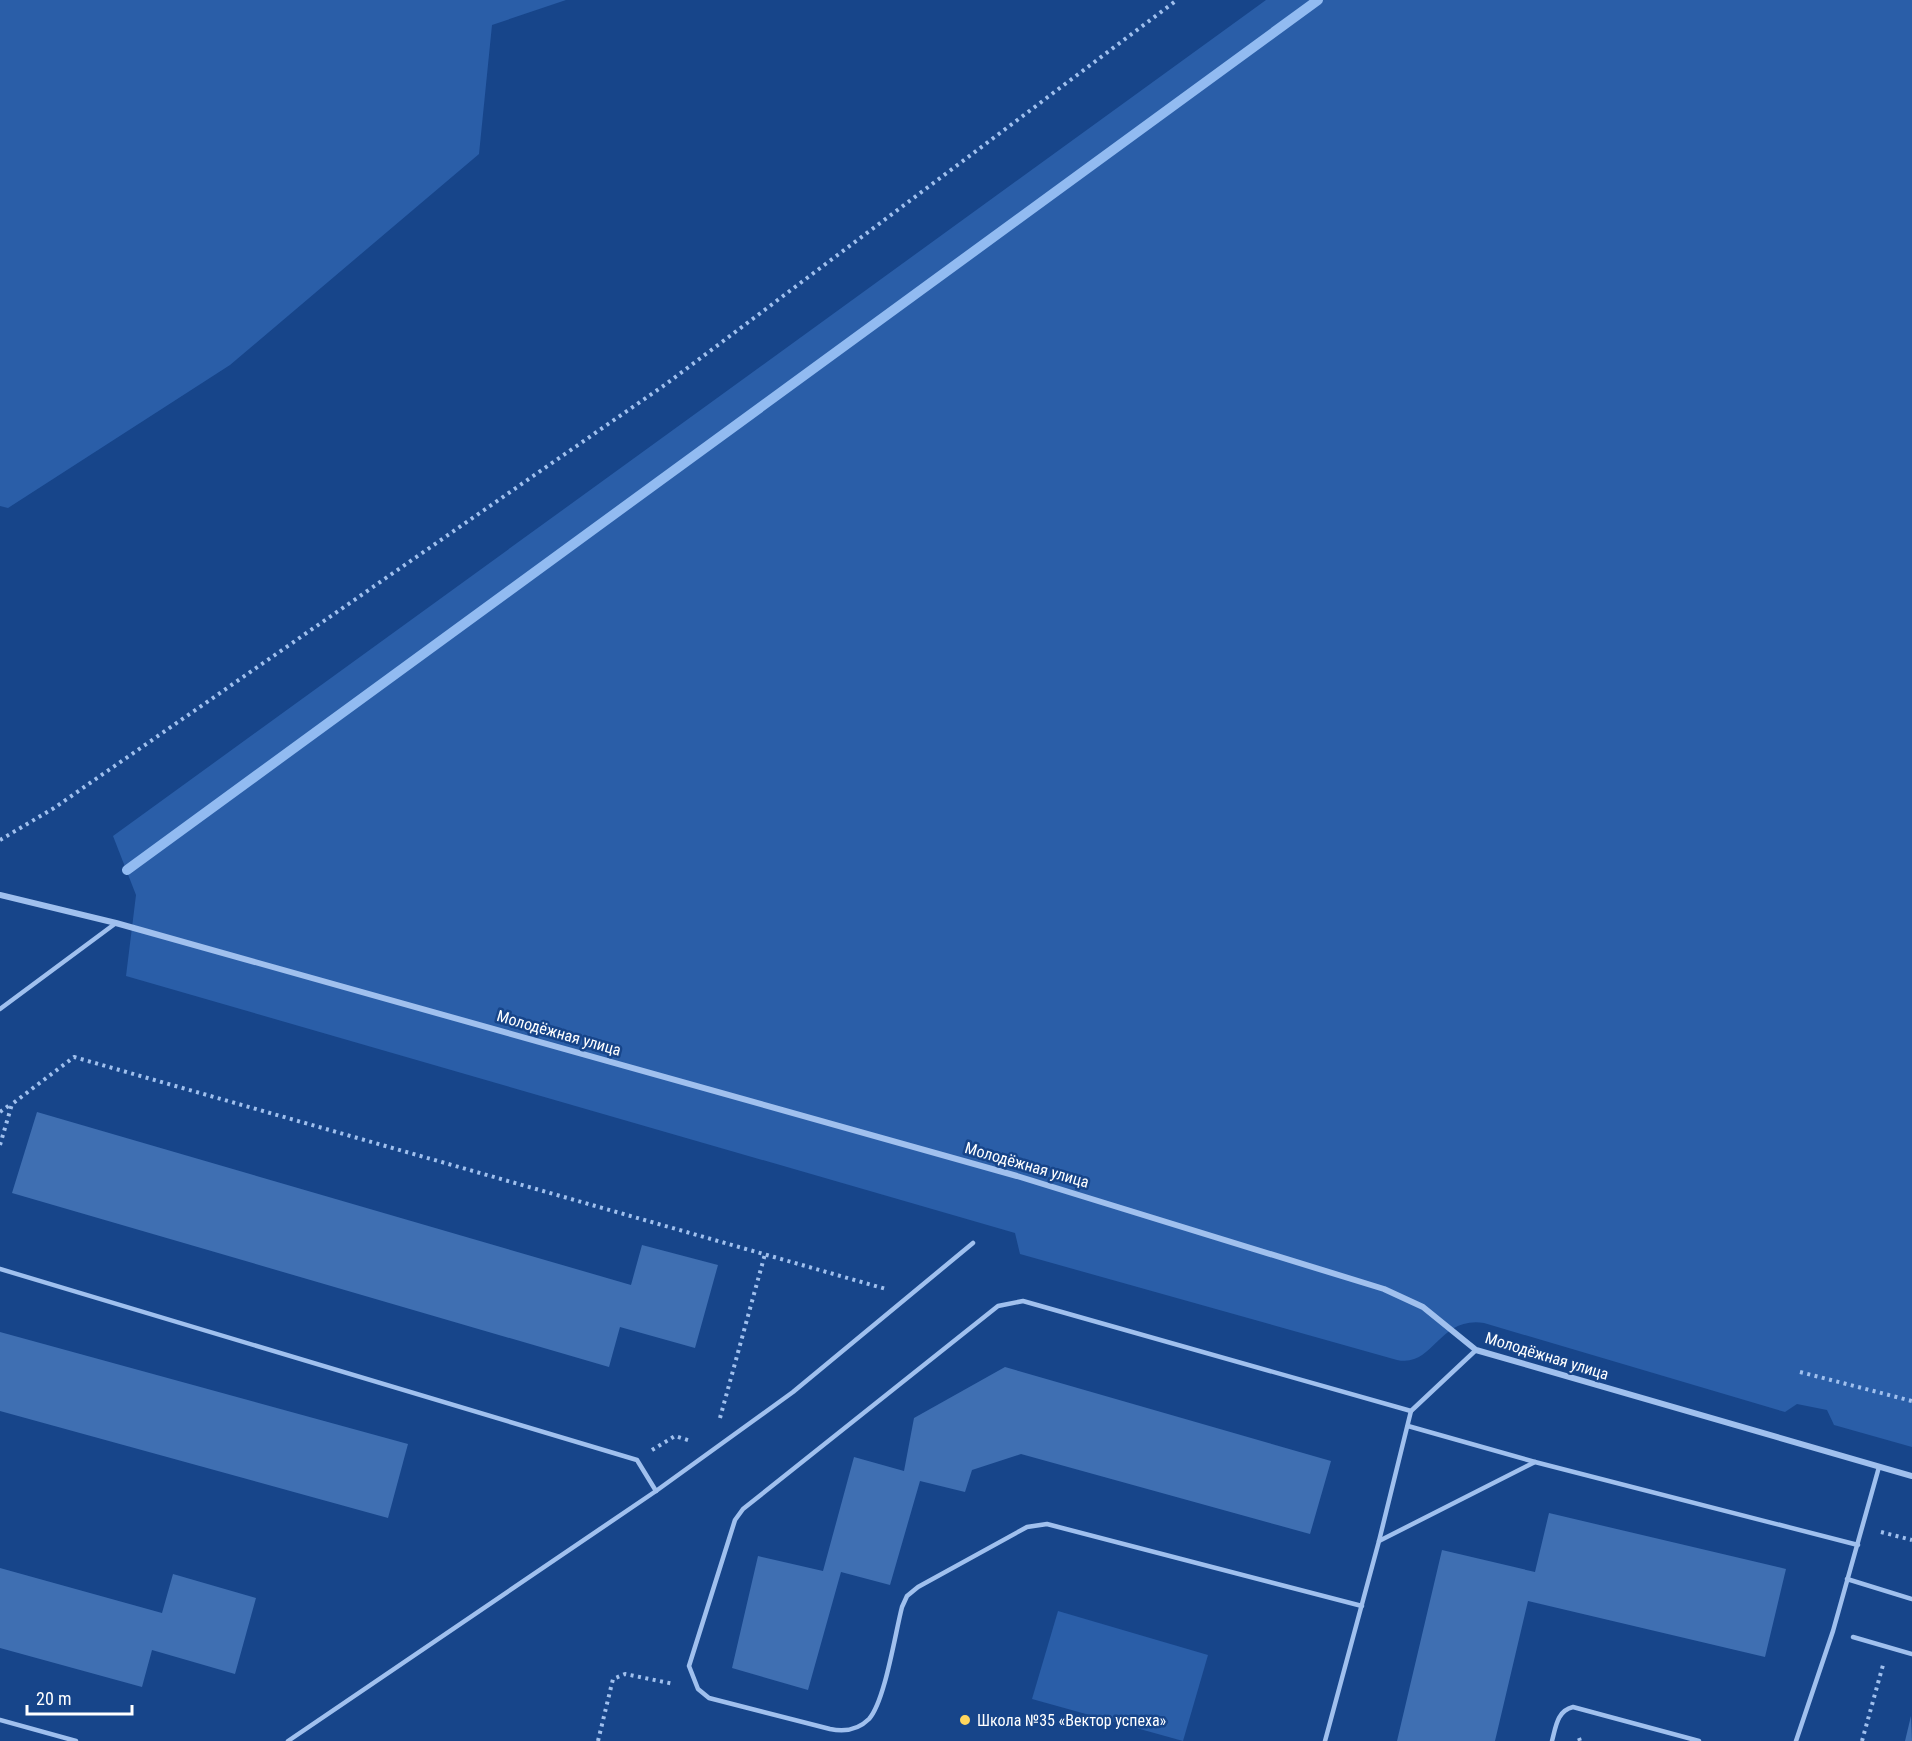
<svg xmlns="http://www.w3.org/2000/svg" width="1912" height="1741" viewBox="0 0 1912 1741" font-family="'Roboto Condensed',sans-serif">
<rect width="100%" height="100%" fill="#17458a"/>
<g fill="#2a5ea8">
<path d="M0 0H566L492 25 479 154 230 365 8 508 0 506Z"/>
<path d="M1266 0H1912V1447L1834 1425 1827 1410 1797 1404 1785 1412 1484 1323C1438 1316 1434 1368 1397 1360L1020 1254 1015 1233 126 976 136 895 113 836Z"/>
<path d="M1058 1611 1208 1655 1183 1741 1032 1699Z"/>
</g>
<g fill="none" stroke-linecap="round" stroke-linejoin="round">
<path stroke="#92bbf1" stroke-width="10" d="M127 870 1318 0"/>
</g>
<g fill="#3f6fb2">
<path d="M37 1112 631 1285 642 1245 718 1265 695 1348 620 1327 609 1367 12 1193Z"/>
<path d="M0 1332 408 1444 388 1518 0 1411Z"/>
<path d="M1005 1367 1331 1461 1310 1534 1021 1454 972 1470 965 1492 920 1481 890 1585 841 1572 808 1690 732 1668 758 1556 823 1571 854 1457 904 1471 914 1418Z"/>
<path d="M1549 1513 1786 1569 1765 1657 1528 1601 1495 1741H1397L1442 1550 1535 1572Z"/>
<path d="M0 1568 162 1613 173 1574 256 1598 235 1674 152 1650 142 1687 0 1648Z"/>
<path d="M1911 1716 1912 1741H1905Z"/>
</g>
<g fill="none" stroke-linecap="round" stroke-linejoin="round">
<g stroke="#a0c0ee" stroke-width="4" stroke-dasharray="3 4.5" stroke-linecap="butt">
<path d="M0 840 54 808 666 384 1177 0"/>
<path d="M0 1112 11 1104"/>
<path d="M0 1145 12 1104 74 1057 886 1289"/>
<path d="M1800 1372 1912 1401"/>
<path d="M720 1418 765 1254"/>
<path d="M652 1450 675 1436 691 1441"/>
<path d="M1881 1532 1912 1540"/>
<path d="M1579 1738 1580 1741"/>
<path d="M598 1741 613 1679 625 1674 674 1684"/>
<path d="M1862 1741 1883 1665"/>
</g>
<g stroke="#a0c0ee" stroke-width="4.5">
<path d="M0 1009 116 923"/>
<path d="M0 1269 637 1460 656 1491"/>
<path d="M1408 1426 1535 1462"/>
<path d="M1379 1541 1411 1411"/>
<path d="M1847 1579 1912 1599"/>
<path d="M1362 1606 1047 1524 1027 1527 918 1587 907 1596 902 1607C895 1634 885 1701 869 1719 858 1730 844 1732 830 1729L709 1698 698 1689 689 1666 735 1520 743 1509 998 1306 1023 1301 1411 1411 1476 1350"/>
<path d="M1853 1637 1912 1654"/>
<path d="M0 1720 76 1741"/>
<path d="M288 1741 656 1491 793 1392 973 1243"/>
<path d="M1325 1741 1379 1541 1535 1462 1858 1545"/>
<path d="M1552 1741C1556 1726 1557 1711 1573 1707L1699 1741"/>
<path d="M1796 1741 1833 1631 1879 1467"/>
</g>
<path stroke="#a0c0ee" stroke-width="6" d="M0 895 116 923 1017 1176 1384 1289 1423 1307 1476 1350 1912 1476"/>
</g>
<circle fill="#ffd65d" stroke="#17458a" stroke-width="2" cx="965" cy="1720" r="6"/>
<g text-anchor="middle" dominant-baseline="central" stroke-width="5" stroke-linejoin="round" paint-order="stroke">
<g font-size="16" fill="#fff" stroke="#17458a">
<text transform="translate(559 1033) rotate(16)">Молодёжная улица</text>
<text transform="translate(1027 1165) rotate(16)">Молодёжная улица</text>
<text transform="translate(1547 1356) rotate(17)">Молодёжная улица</text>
</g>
<g font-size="16" fill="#fff" stroke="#17458a" text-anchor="start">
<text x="977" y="1720">Школа №35 «Вектор успеха»</text>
</g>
</g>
<path d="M27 1705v9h105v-9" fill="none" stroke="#ffffff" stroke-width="3"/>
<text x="36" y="1705" font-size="18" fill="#ffffff" stroke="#17458a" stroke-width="4.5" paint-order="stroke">20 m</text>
</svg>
